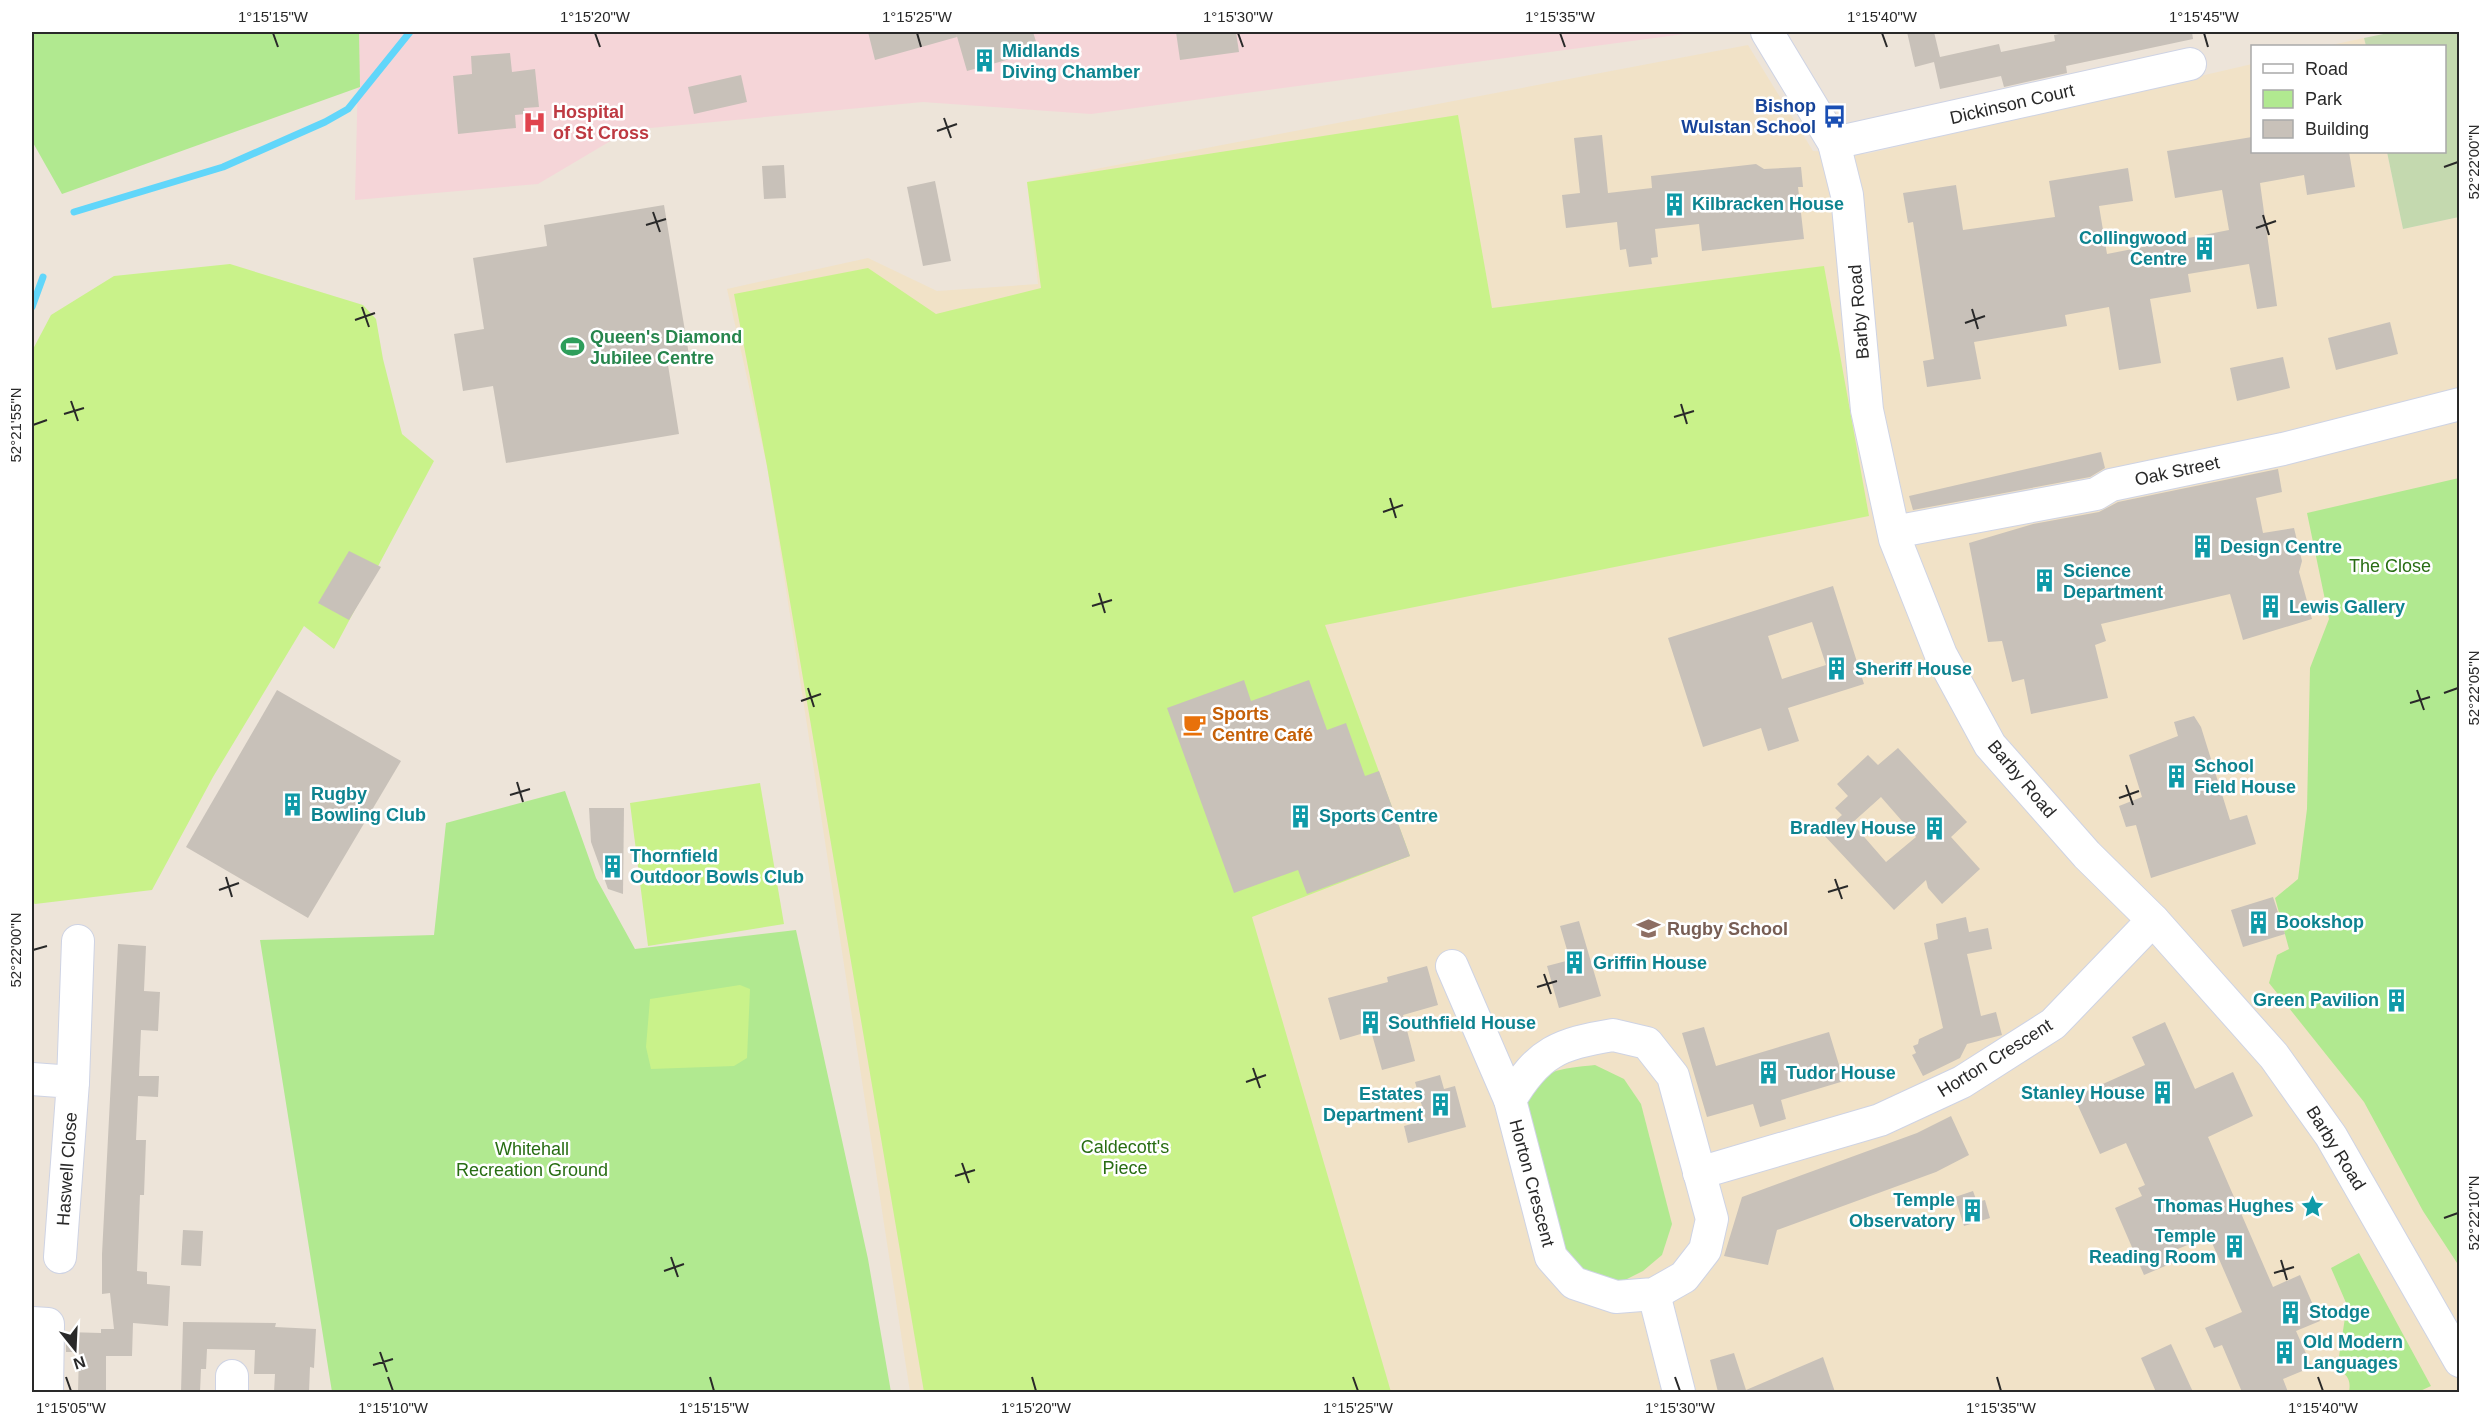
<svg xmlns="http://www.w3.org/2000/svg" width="2491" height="1424" viewBox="0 0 2491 1424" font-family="Helvetica,sans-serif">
<rect width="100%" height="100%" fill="#ede4d9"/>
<g fill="#f1e2c7">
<path d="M2364 38 2366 46H2327Z"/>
<path d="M1748 45 1813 151 1866 154 2252 64V152H2387L2403 229 2459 217V400L2443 424 2460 421 2459 1392H910L767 466 727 289 868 258 937 291 1038 284 1027 182Z"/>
</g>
<path fill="#f5d5d8" d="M359 32H1699L1091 114 923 102 629 130 538 184 355 200Z"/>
<g fill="#b1e990">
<path d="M32 32H359L360 87 62 194 32 141Z"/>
<path d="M2459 478V1266L2423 1211 2364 1102 2269 983 2277 955 2289 949 2275 898 2298 879 2307 809 2310 668 2329 619 2307 513Z"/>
<path d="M565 791 596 878 635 949 796 930 868 1259 891 1392H332L260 940 434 935 446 823Z"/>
<path d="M1595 1065 1624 1079 1641 1104 1672 1224 1662 1255 1643 1271 1613 1286 1560 1277 1514 1104C1542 1071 1553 1069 1595 1065Z"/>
<path d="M2359 1253 2431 1386 2418 1392H2349C2351 1380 2348 1375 2337 1369L2347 1305 2331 1268Z"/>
</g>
<path fill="#c4d9af" d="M2393 32H2459V217L2403 229 2387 152H2444V46H2366L2364 38Z"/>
<g fill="#c9f28a">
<path d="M1458 115 1492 308 1824 266 1869 516 1325 625 1410 856 1252 917 1391 1392H924L767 466 734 294 868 268 936 314 1041 288 1027 182Z"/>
<path d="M230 264 363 305 376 319 383 359 402 434 434 461 334 649 304 626 213 777 152 890 35 904 32 902V351L51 315 114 276Z"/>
<path d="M760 783 784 924 648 946 630 803Z"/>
<path d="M740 985 750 989 747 1058 734 1066 651 1069 646 1047 650 999Z"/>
</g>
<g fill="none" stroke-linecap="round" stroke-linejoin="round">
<g stroke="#61d6fa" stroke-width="7">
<path d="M74 212 223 167 325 122 348 109 410 32"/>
<path d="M32 307 43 277"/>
</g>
</g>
<g fill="#c8c1b9" fill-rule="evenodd">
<path d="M868 32H1033L1039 51 967 71 956 33 957 37 875 60Z"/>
<path d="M1176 32H1236L1239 52 1180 60Z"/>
<path d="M1907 32H1934L1940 57 1999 44 2001 52 2055 41 2054 35 2070 32H2192L2193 39 2066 66 2067 73 2004 87 2001 76 1940 89 1934 62 1915 67Z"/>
<path d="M510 53 512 72 535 69 539 107 524 108 525 114 515 115 516 128 458 134 453 76 472 74 471 56Z"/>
<path d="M741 75 747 102 694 114 688 87Z"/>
<path d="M1602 135 1608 193 1652 188 1651 176 1756 164 1764 169 1801 167 1803 187H1798L1804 239 1702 251 1699 224 1655 229 1658 257 1651 258 1652 264 1629 267 1626 249 1620 250 1617 222 1566 228 1562 195 1580 193 1574 138Z"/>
<path d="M2252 137 2253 152H2349L2355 187 2307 195 2304 175 2260 183 2277 306 2257 309 2249 264 2188 274 2191 292 2150 299 2161 363 2119 370 2109 307 2065 315 2067 326 1974 342 1981 379 1927 387 1923 361 1934 359 1913 222 1908 223 1903 193 1956 185 1963 230 2055 217 2049 181 2128 168 2133 201 2099 206 2107 254 2229 230 2222 190 2175 198 2167 151Z"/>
<path d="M784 165 786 198 764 199 762 166Z"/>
<path d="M935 181 951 261 923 266 907 187Z"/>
<path d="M664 205 690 361 668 365 679 434 506 463 493 386 463 391 454 334 484 329 473 258 547 246 544 225Z"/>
<path d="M2390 322 2398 354 2336 370 2328 338Z"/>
<path d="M2283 357 2290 388 2237 401 2230 368Z"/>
<path d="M2101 452 2105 468 2090 477 1913 510 1909 496Z"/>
<path d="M2278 469 2282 492 2256 498 2263 533 2294 528 2302 561 2299 572 2312 619 2243 640 2230 594 2101 624 2106 641 2095 645 2108 698 2031 714 2024 679 2012 682 2002 641 1988 642 1969 543 2033 524 2099 512 2118 502Z"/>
<path d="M349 551 381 567 349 620 318 603Z"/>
<path d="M1833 586 1864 684 1788 708 1799 741 1768 751 1761 728 1703 747 1668 638ZM1812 622 1826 665 1782 679 1768 636Z"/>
<path d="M1244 680 1251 701 1309 680 1327 730 1346 723 1365 776 1379 771 1410 856 1307 894 1298 870 1234 893 1167 708Z"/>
<path d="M277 690 401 761 308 918 186 847Z"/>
<path d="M2194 716 2201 727 2230 820 2247 815 2256 844 2151 878 2136 825 2126 827 2119 806 2142 797 2129 755 2178 736 2174 722Z"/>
<path d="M1898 748 1967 822 1951 837 1980 869 1942 904 1928 888 1926 880 1894 910 1822 833 1842 815 1835 808 1848 796 1837 784 1868 755 1878 765ZM1881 797 1916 837 1886 862 1852 823Z"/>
<path d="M589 808H624L623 894 608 889 591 842Z"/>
<path d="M2273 897 2285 934 2243 947 2231 910Z"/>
<path d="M1966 917 1969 932 1988 928 1992 949 1967 954 1981 1016 1996 1012 2002 1035 1967 1044 1960 1058 1923 1076 1912 1055 1916 1053 1913 1046 1918 1044 1919 1039 1943 1028 1924 943 1938 939 1936 924Z"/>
<path d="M1579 921 1601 996 1559 1008 1547 966 1570 960 1560 926Z"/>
<path d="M118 944 146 946 144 991 160 992 158 1031 141 1030 139 1076H159L158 1097 138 1096 136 1140H146L144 1195H140L137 1271 147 1272V1284L170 1286 168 1326 133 1323 132 1356H106V1392H78L79 1352H66V1332L101 1333V1329H114L110 1293 102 1294V1254Z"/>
<path d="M1427 966 1438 1005 1403 1015 1415 1061 1382 1070 1371 1031 1340 1040 1328 998 1388 982 1387 977Z"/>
<path d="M2165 1022 2195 1089 2233 1072 2253 1116 2208 1137 2273 1287 2300 1275 2320 1321 2296 1331 2312 1367 2283 1379 2288 1392H2242L2222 1345 2214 1348 2205 1328 2242 1312 2209 1236 2173 1251 2177 1261 2144 1275 2115 1208 2142 1196 2138 1188 2145 1185 2126 1143 2100 1154 2074 1097 2145 1065 2132 1037Z"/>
<path d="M1704 1027 1716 1066 1829 1032 1844 1081 1781 1100 1786 1119 1760 1127 1753 1104 1707 1117 1682 1033Z"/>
<path d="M1440 1075 1444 1089 1455 1086 1466 1127 1408 1143 1404 1126 1426 1120 1415 1082Z"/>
<path d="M1951 1116 1969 1155 1936 1172 1777 1230 1768 1265 1724 1256 1742 1197 1917 1133Z"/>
<path d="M1973 1191 1977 1202 1985 1200 1990 1218 1964 1226 1955 1197Z"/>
<path d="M183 1230 203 1231 201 1266 181 1265Z"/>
<path d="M183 1322 276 1323 275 1327 316 1329 314 1368 310 1367 309 1392H274L275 1374H254L255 1350 207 1349 206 1369H201L200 1392H181Z"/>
<path d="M2171 1344 2193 1392H2156L2141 1358Z"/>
<path d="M1734 1353 1746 1390 1823 1357 1835 1392H1718L1710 1360Z"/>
</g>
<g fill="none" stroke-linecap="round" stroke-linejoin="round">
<defs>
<g id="minor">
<path d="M1767 32 1834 143 1847 195 1867 410 1895 539 1941 655 1990 745 2087 855 2153 920 2274 1056 2331 1136 2460 1361"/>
<path d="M1834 143 2190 64"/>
<path d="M1894 532 2096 494 2111 485 2283 449 2460 404"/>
<path d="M1452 966 1510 1100"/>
<path d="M1613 1035 1647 1043 1673 1076 1712 1219 1705 1250 1684 1277 1654 1294 1616 1297 1574 1283 1551 1257 1510 1100C1538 1052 1559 1044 1613 1035Z"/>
<path d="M32 1079 73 1082 60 1257"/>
<path d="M73 1082 78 941"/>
<path d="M1699 1173 1880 1120 1962 1082 2053 1024 2153 920"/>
<path d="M1654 1294 1679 1392"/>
<path d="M32 1323 48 1324 47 1392"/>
<path d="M232 1376V1392"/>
</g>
</defs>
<use href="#minor" stroke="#ced3e4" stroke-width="34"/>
<use href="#minor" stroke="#fff" stroke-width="32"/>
</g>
<path fill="none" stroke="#292929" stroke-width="2" d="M273 33 278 47M595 33 600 47M917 33 921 47M1238 33 1243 47M1560 33 1565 47M1882 33 1887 47M2204 33 2208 47M944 118 951 138M937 131 957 124M2444 167 2458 162M653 212 660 232M2263 215 2269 235M646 225 666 219M2256 228 2276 221M362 307 369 327M1972 309 1978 329M355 320 375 313M1965 323 1985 316M71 401 78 421M1681 404 1687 424M64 414 84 408M1674 417 1694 411M33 425 47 420M1390 498 1396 518M1383 512 1403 505M1099 593 1105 613M1092 606 1112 600M808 688 814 707M2417 690 2424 710M2444 693 2458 688M801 701 821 694M2410 703 2430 697M517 782 523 802M2126 785 2133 805M510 795 530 789M2119 798 2139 791M226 877 232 897M1835 879 1842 899M219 890 239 883M1828 892 1848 886M33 950 47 946M1544 974 1551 994M1537 987 1557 981M1253 1068 1260 1088M1246 1082 1266 1075M962 1163 969 1183M955 1176 975 1170M2444 1218 2458 1213M671 1257 678 1277M2281 1260 2287 1280M664 1271 684 1264M2274 1273 2294 1267M380 1352 387 1372M373 1365 393 1359M66 1377 71 1391M388 1377 393 1391M710 1377 714 1391M1032 1377 1036 1391M1353 1377 1358 1391M1675 1377 1680 1391M1997 1377 2001 1391M2318 1377 2323 1391"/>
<defs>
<symbol id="building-bare" viewBox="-9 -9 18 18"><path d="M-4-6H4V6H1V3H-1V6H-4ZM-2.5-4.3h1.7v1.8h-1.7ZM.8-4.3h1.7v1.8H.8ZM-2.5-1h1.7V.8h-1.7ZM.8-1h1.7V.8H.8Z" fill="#0f9aa8" stroke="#fff" stroke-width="2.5" paint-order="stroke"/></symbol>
<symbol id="bus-bare" viewBox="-9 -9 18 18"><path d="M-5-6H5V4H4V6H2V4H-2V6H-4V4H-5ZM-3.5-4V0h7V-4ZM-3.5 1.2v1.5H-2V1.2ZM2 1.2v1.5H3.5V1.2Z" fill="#1a4fb4" stroke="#fff" stroke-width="2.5" paint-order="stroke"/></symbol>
<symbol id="hospital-bare" viewBox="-9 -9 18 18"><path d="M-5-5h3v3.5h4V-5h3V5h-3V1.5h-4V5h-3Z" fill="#e0444e" stroke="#fff" stroke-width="2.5" paint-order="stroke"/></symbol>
<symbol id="stadium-bare" viewBox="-9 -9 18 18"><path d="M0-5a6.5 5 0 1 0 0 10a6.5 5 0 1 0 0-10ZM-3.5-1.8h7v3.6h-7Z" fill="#2e9e5b" stroke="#fff" stroke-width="2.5" paint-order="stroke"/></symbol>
<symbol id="cafe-bare" viewBox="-9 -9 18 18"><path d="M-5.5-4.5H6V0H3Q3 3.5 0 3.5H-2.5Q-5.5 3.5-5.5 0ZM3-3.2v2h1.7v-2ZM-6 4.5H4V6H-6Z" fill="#e8710a" stroke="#fff" stroke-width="2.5" paint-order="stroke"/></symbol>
<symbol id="school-bare" viewBox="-9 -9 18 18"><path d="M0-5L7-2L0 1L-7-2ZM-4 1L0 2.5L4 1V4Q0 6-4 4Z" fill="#8d6e63" stroke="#fff" stroke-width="2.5" paint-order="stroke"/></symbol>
<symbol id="sight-bare" viewBox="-9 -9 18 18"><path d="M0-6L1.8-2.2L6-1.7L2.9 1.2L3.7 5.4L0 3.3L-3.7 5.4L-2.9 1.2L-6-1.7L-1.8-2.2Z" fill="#0f9aa8" stroke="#fff" stroke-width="2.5" paint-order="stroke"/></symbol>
</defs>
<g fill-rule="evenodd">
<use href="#building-bare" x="968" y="44" width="33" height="33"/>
<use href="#bus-bare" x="1818" y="100" width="33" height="33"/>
<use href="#hospital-bare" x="518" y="106" width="33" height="33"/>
<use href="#building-bare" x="1658" y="188" width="33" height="33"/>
<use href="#building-bare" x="2188" y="232" width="33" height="33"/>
<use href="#stadium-bare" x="556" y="330" width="33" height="33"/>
<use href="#building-bare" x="2186" y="530" width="33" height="33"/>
<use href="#building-bare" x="2028" y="564" width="33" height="33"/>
<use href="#building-bare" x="2254" y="590" width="33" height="33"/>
<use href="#building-bare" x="1820" y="652" width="33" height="33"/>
<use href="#cafe-bare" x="1178" y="708" width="33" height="33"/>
<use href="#building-bare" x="2160" y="760" width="33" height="33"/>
<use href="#building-bare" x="276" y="788" width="33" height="33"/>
<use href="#building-bare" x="1284" y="800" width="33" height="33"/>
<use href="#building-bare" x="1918" y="812" width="33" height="33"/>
<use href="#building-bare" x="596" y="850" width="33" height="33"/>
<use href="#building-bare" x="2242" y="906" width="33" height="33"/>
<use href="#school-bare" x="1632" y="912" width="33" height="33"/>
<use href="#building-bare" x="1558" y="946" width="33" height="33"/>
<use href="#building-bare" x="2380" y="984" width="33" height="33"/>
<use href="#building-bare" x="1354" y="1006" width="33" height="33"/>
<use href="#building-bare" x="1752" y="1056" width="33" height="33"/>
<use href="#building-bare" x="2146" y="1076" width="33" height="33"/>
<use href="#building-bare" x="1424" y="1088" width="33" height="33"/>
<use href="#sight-bare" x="2296" y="1190" width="33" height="33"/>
<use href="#building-bare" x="1956" y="1194" width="33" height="33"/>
<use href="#building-bare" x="2218" y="1230" width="33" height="33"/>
<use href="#building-bare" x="2274" y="1296" width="33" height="33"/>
<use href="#building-bare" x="2268" y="1336" width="33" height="33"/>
</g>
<g text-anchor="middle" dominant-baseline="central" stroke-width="5" stroke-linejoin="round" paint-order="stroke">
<g font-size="18" font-weight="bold" fill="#0d838f" stroke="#fff" text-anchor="start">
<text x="1002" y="51">Midlands<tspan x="1002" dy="21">Diving Chamber</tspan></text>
<text x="1692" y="204">Kilbracken House</text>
<text x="2187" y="238" text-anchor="end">Collingwood<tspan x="2187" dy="21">Centre</tspan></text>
<text x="2220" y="547">Design Centre</text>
<text x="2063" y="571">Science<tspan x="2063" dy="21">Department</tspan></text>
<text x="2289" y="607">Lewis Gallery</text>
<text x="1855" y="669">Sheriff House</text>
<text x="2194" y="766">School<tspan x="2194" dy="21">Field House</tspan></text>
<text x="311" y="794">Rugby<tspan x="311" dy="21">Bowling Club</tspan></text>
<text x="1319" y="816">Sports Centre</text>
<text x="1916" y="828" text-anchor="end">Bradley House</text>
<text x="630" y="856">Thornfield<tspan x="630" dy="21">Outdoor Bowls Club</tspan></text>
<text x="2276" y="922">Bookshop</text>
<text x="1593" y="963">Griffin House</text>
<text x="2379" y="1000" text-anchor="end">Green Pavilion</text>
<text x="1388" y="1023">Southfield House</text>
<text x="1786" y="1073">Tudor House</text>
<text x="2145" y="1093" text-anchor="end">Stanley House</text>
<text x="1423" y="1094" text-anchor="end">Estates<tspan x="1423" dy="21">Department</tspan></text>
<text x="1955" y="1200" text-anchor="end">Temple<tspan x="1955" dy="21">Observatory</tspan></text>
<text x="2294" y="1206" text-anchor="end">Thomas Hughes</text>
<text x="2216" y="1236" text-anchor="end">Temple<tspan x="2216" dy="21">Reading Room</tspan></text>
<text x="2309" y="1312">Stodge</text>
<text x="2303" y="1342">Old Modern<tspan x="2303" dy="21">Languages</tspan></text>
</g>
<g font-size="18" fill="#292929" stroke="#fff">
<text transform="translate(2012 104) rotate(-13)">Dickinson Court</text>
<text transform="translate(1859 312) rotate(-95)">Barby Road</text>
<text transform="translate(2177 471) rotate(-12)">Oak Street</text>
<text transform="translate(2022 779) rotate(50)">Barby Road</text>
<text transform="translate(1995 1058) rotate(-32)">Horton Crescent</text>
<text transform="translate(2336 1148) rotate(58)">Barby Road</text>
<text transform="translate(67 1169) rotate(-86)">Haswell Close</text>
<text transform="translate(1532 1183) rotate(75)">Horton Crescent</text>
</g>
<g font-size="18" font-weight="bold" fill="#164399" stroke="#fff" text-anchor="end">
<text x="1816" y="106">Bishop<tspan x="1816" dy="21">Wulstan School</tspan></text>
</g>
<g font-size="18" font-weight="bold" fill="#be3a42" stroke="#fff" text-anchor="start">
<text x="553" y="112">Hospital<tspan x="553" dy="21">of St Cross</tspan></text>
</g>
<g font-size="18" font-weight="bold" fill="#27864d" stroke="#fff" text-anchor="start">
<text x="590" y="337">Queen's Diamond<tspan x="590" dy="21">Jubilee Centre</tspan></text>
</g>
<g font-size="18" fill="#286d13" stroke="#fff">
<text x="2390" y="566">The Close</text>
<text x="1125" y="1147">Caldecott's<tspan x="1125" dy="21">Piece</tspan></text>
<text x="532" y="1149">Whitehall<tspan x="532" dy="21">Recreation Ground</tspan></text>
</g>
<g font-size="18" font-weight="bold" fill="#c56008" stroke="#fff" text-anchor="start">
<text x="1212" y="714">Sports<tspan x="1212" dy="21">Centre Café</tspan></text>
</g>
<g font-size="18" font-weight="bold" fill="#785e54" stroke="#fff" text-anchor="start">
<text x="1667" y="929">Rugby School</text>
</g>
</g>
<rect width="2491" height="1424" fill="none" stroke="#ffffff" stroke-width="66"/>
<rect x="2251" y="45" width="195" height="108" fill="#ffffff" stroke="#a9a9a9" stroke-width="1.5"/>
<rect x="2263" y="64" width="30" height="9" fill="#ffffff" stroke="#a9a9a9" stroke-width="1.5"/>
<text x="2305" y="75" font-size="18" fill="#292929">Road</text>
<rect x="2263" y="90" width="30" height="18" fill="#b1e990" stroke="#a9a9a9" stroke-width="1.5"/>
<text x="2305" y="105" font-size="18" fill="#292929">Park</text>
<rect x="2263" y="120" width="30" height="18" fill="#c8c1b9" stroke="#a9a9a9" stroke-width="1.5"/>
<text x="2305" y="135" font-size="18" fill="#292929">Building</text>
<g transform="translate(75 1349) rotate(162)" stroke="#ffffff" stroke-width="4.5" paint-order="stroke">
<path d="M0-4.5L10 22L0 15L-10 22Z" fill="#292929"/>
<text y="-9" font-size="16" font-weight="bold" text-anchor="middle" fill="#292929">N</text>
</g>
<rect x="33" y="33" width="2425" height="1358" fill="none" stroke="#292929" stroke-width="2"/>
<g font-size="15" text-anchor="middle" fill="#292929">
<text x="273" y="22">1°15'15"W</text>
<text x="595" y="22">1°15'20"W</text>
<text x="917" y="22">1°15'25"W</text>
<text x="1238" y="22">1°15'30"W</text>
<text x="1560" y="22">1°15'35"W</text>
<text x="1882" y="22">1°15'40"W</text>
<text x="2204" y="22">1°15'45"W</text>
<text transform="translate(2474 162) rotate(-90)" y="5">52°22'00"N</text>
<text transform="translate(16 425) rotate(-90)" y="5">52°21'55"N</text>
<text transform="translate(2474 688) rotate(-90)" y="5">52°22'05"N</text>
<text transform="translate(16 950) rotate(-90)" y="5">52°22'00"N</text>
<text transform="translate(2474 1213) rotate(-90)" y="5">52°22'10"N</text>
<text x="71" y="1413">1°15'05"W</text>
<text x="393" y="1413">1°15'10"W</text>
<text x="714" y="1413">1°15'15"W</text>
<text x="1036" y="1413">1°15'20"W</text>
<text x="1358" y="1413">1°15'25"W</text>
<text x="1680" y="1413">1°15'30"W</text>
<text x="2001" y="1413">1°15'35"W</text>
<text x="2323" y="1413">1°15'40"W</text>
</g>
</svg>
